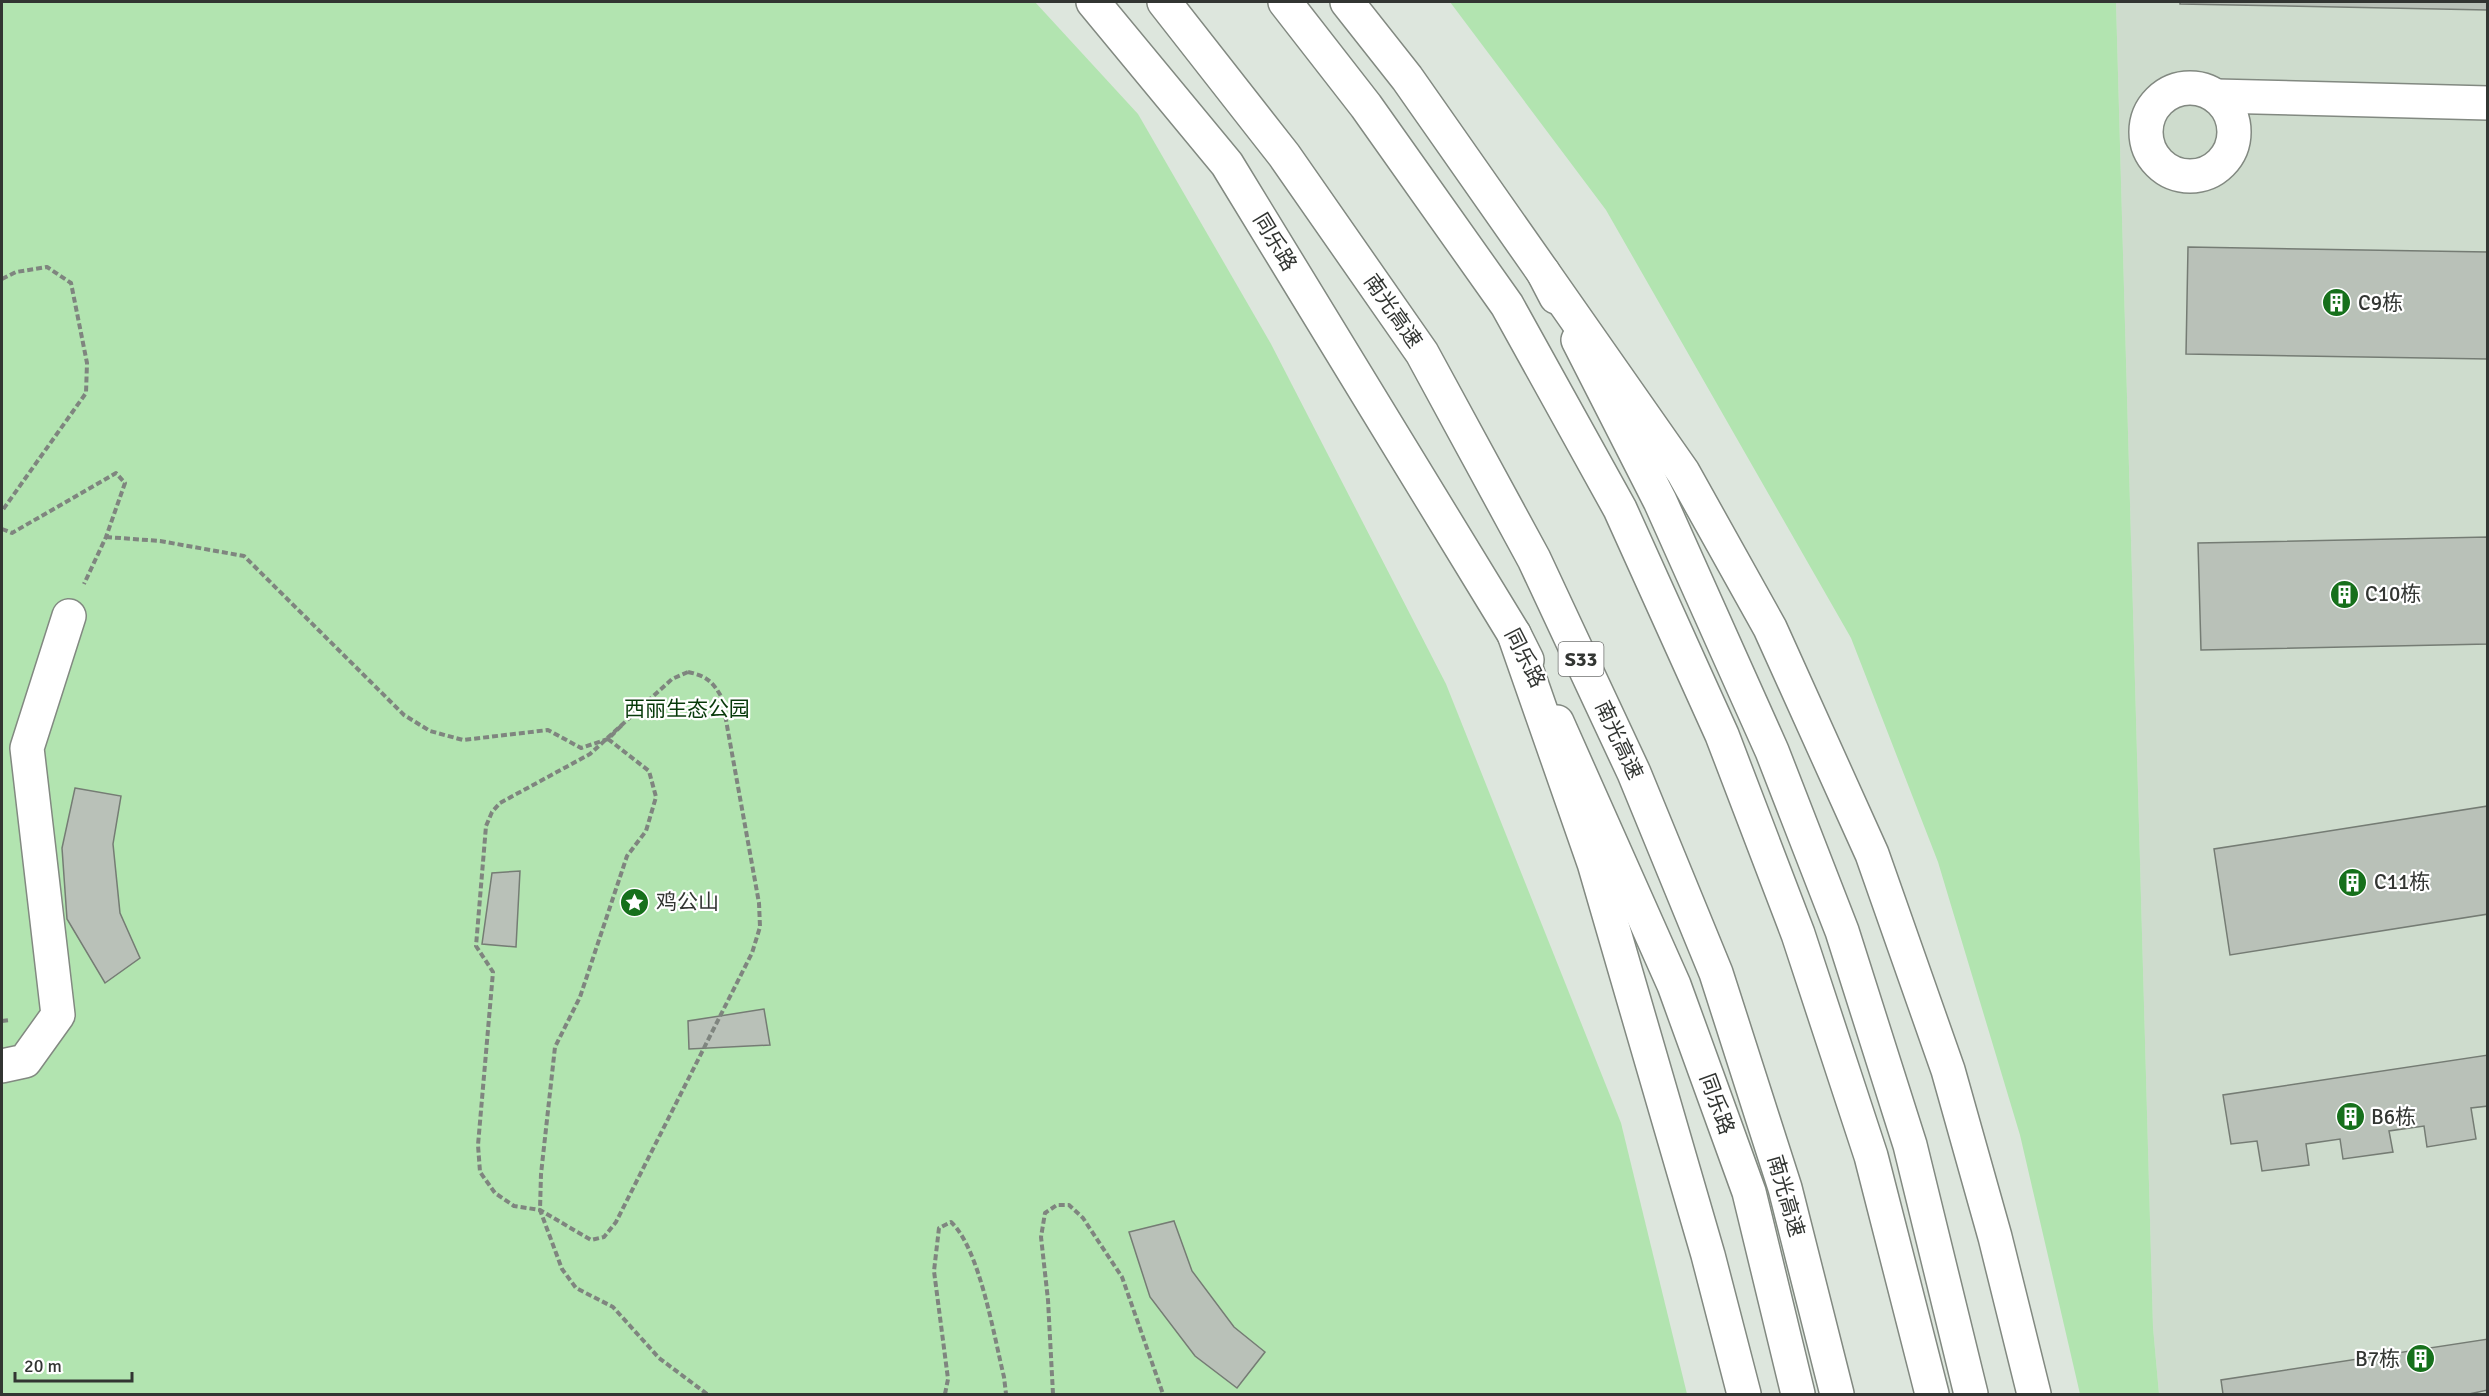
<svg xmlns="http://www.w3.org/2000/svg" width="2489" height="1396" viewBox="0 0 2489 1396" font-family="Signika,'Noto Sans SC',sans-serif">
<rect width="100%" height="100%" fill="#dde6dd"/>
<path fill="#cedccd" d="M2116 2H2487V1394H2159L2153 1327Z"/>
<g fill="#b2e4b0">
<path d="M2 2H1035L1138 114 1271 344 1446 684 1621 1123 1687 1394H2Z"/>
<path d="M1450 2H2116L2153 1327 2159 1394H2080L2020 1135 1938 862 1851 638 1606 210Z"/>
</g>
<g fill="#b9c1b8" stroke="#757c74" stroke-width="1.5">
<path d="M2180 2H2488V10L2180 4Z"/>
<path d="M2188 247 2488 252V359L2186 354Z"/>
<path d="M2488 537V644L2201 650 2198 543Z"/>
<path d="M75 788 121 796 113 844 120 913 140 958 105 983 67 919 62 848Z"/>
<path d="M2488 806V914L2230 955 2214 849Z"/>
<path d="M520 871 516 947 482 944 492 873Z"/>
<path d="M764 1009 770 1045 689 1049 688 1021Z"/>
<path d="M2488 1055V1106L2471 1108 2476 1139 2427 1147 2424 1126 2389 1131 2393 1152 2343 1159 2340 1139 2306 1144 2309 1165 2262 1171 2257 1141 2231 1144 2223 1095Z"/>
<path d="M1174 1221 1192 1271 1234 1327 1265 1352 1237 1388 1195 1356 1150 1297 1129 1232Z"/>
<path d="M2488 1339V1390L2469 1394H2223L2221 1380Z"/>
</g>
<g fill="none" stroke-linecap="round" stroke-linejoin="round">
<defs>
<g id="minor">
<circle cx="2190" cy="132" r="44"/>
<path d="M2216 96 2488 103"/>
<path d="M2 1066 25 1061 58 1015 27 748 69 616"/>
</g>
<g id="major">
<path d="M1093 2 1227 164 1514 634 1527 660"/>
<path d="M1347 2 1407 78 1543 272 1556 297"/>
<path d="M1578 340 1660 501 1772 751 1842 931 1910 1145 1971 1394"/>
<path d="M1557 722 1674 985 1749 1192 1798 1394"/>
</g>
<g id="highway">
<path d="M1164 2 1284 155 1422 353 1534 559 1634 773 1716 973 1785 1188 1837 1394"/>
<path d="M1285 2 1366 106 1507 305 1620 509 1722 735 1798 934 1871 1156 1932 1394"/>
<path d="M1543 272 1683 472 1770 628 1872 854 1948 1070 1995 1237 2034 1394"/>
<path d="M1514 634 1594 863 1708 1255 1744 1394"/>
</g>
</defs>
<use href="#minor" stroke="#828981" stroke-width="36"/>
<use href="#major" stroke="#828981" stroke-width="36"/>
<use href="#highway" stroke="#828981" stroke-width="36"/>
<g stroke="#7f857f" stroke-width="4" stroke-dasharray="6 3" stroke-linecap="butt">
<path d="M2 279 16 272 47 267 71 283 87 363 86 393 2 511"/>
<path d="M2 529 12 533 116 473 125 483 106 537 84 584"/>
<path d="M106 537 160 541 244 556 404 715 430 731 463 740 548 730 581 748 608 739 622 725"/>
<path d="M608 739 649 771 656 797 646 831 627 856 580 997 555 1047 541 1174 540 1210 562 1269 576 1288 613 1307 659 1358 707 1394"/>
<path d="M2 1021 10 1020"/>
<path d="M945 1394 948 1379 934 1271 939 1228 951 1222C980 1249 994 1337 1004 1377L1006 1394"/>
<path d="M1053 1394 1048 1300 1041 1237 1045 1213 1057 1205H1069L1083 1218 1122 1277 1163 1394"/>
</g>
<use href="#minor" stroke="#fff" stroke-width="33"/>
<use href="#major" stroke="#fff" stroke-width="33"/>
<use href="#highway" stroke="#fff" stroke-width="33"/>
<path stroke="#7f857f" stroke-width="4" stroke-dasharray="6 3" stroke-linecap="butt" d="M688 672C707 676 713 682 722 698L759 903 760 927 752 953 616 1222 604 1237 591 1240 540 1210 514 1206 495 1193 480 1172 478 1145 493 972 476 946 486 826 492 812 500 803 590 754 672 679Z"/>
</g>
<defs>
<symbol id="building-disc" viewBox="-11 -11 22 22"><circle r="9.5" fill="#16701b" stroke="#fff"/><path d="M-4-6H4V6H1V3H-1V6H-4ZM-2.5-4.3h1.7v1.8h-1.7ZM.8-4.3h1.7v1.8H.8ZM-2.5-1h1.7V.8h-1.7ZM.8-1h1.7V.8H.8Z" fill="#fff"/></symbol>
<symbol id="sight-disc" viewBox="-11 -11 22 22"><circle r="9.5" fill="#16701b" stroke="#fff"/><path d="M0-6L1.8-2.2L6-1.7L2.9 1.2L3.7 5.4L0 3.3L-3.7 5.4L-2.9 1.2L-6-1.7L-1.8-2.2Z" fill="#fff"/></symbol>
</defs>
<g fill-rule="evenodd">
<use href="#building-disc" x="2320" y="286" width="33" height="33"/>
<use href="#building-disc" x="2328" y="578" width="33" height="33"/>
<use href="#building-disc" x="2336" y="866" width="33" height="33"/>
<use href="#sight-disc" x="618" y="886" width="33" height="33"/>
<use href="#building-disc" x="2334" y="1100" width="33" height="33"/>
<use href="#building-disc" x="2404" y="1342" width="33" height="33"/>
</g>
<g text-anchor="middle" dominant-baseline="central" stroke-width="4.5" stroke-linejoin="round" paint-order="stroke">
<rect fill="#fff" stroke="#707270" stroke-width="1.5" x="1558.5" y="642" width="45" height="34" rx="4.5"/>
<g font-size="20" font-weight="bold" fill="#323532">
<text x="1581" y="659">S33</text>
</g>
<g font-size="21" fill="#323532" stroke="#fff">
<text transform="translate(1275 242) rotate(59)">同乐路</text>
<text transform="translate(1393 311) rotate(55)">南光高速</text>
<text transform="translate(1525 658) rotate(63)">同乐路</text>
<text transform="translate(1619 740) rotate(65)">南光高速</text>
<text transform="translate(1717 1104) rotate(70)">同乐路</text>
<text transform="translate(1786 1196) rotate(74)">南光高速</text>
</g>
<g font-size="21" fill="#323532" stroke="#fff" text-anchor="start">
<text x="2358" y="303">C9栋</text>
<text x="2365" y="594">C10栋</text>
<text x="2374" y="882">C11栋</text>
<text x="656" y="902">鸡公山</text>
<text x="2371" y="1117">B6栋</text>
<text x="2400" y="1359" text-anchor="end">B7栋</text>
</g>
<g font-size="21" fill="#073a0a" stroke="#fff">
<text x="687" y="709">西丽生态公园</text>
</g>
</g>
<rect width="2489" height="1396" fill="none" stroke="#323532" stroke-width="6"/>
<path d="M15 1372v9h117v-9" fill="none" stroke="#323532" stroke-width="3"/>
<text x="24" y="1372" font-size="18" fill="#323532" stroke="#ffffff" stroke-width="4.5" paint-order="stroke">20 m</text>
</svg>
